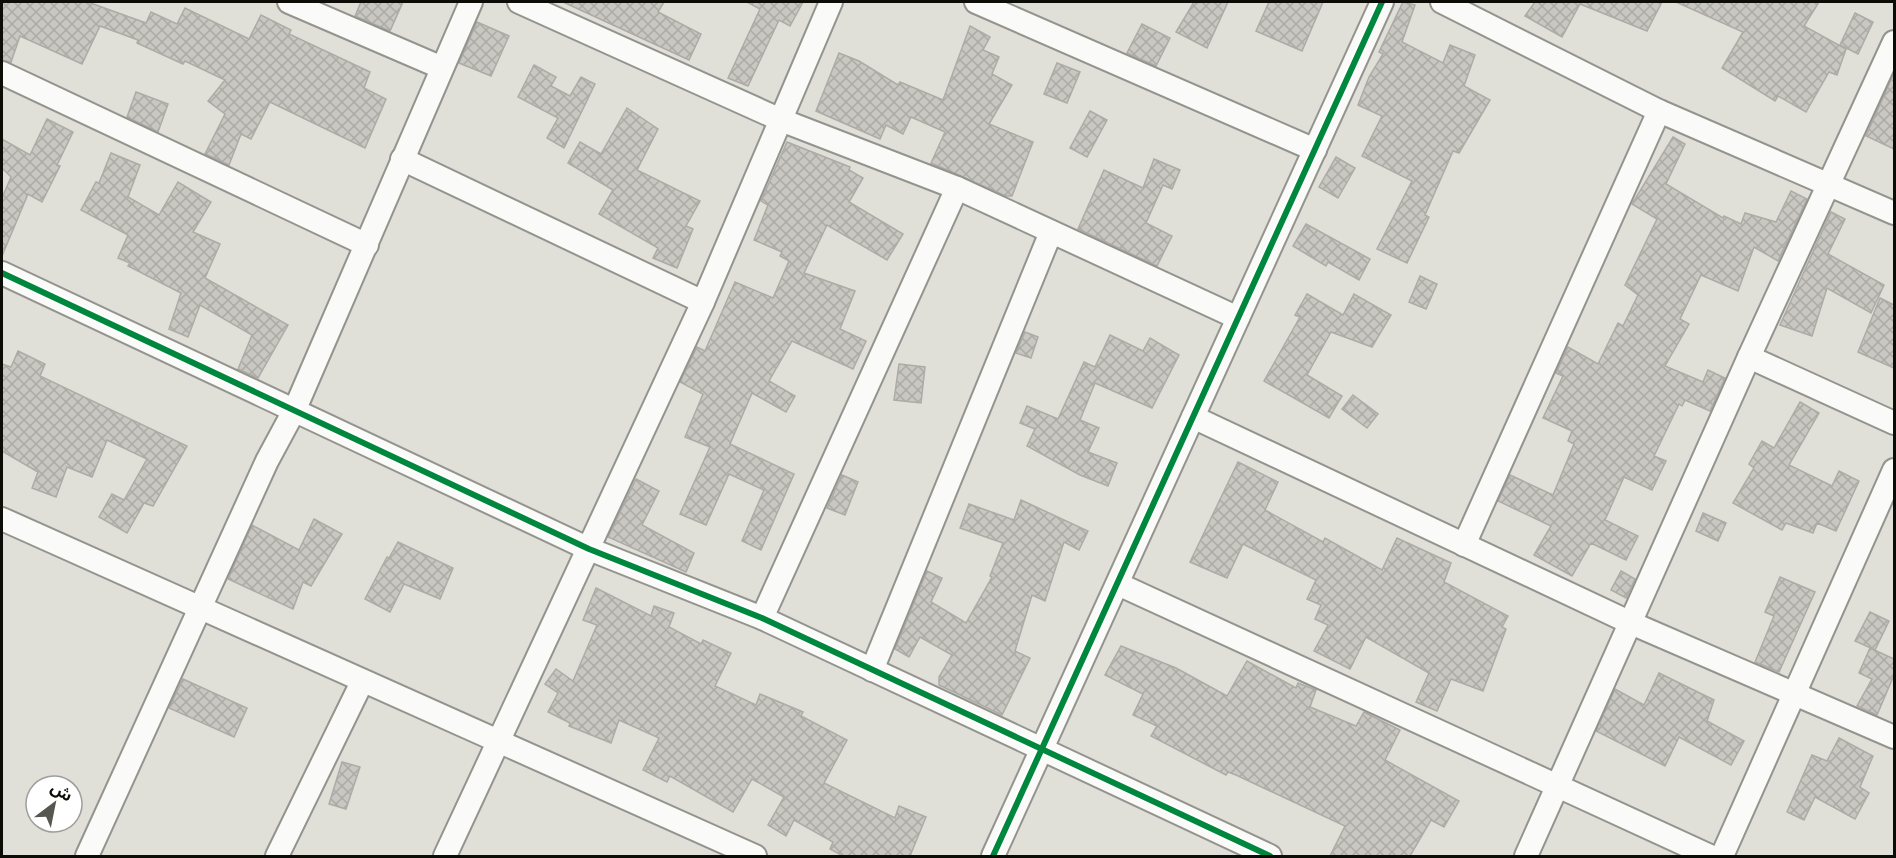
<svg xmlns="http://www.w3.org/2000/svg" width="1896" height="858" viewBox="0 0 1896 858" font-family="'IBM Plex Sans','Noto Sans Arabic',sans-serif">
<defs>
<pattern id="building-cross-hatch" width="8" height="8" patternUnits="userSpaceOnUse" patternTransform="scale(1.5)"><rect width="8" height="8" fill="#c9c7c1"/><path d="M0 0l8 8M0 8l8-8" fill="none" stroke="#abaaa4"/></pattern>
</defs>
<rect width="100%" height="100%" fill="#e0e0d8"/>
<g fill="url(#building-cross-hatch)" stroke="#adaba5" stroke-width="1.5">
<path d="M2 2H88L146 23 151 12 177 24 185 8 249 39 261 15 291 30 289 34 370 72 364 88 386 99 365 148 270 102 251 139 241 134 229 165 205 154 225 114 208 101 225 80 185 61 183 64 137 43 138 40 100 26 82 64 20 36 11 62 2 60Z"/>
<path d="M361 2H403L390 31 355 16Z"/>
<path d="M563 2H664L658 12 701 34 689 60Z"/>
<path d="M747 2H803L790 26 779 20 748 86 728 78 760 9Z"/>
<path d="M1194 2H1228L1207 48 1176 32Z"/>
<path d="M1269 2H1323L1302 51 1256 31Z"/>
<path d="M1403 2 1415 5 1402 42 1443 63 1450 45 1475 55 1464 86 1490 100 1459 153 1453 151 1425 215 1429 217 1407 263 1377 249 1412 181 1362 156 1382 116 1358 105 1369 77 1383 54 1379 52Z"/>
<path d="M1535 2H1662L1647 31 1580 4 1562 37 1525 16Z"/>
<path d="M1676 2H1819L1804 26 1846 49 1837 75 1829 72 1806 112 1778 96 1775 101 1722 68 1743 32Z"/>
<path d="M1855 13 1873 22 1858 54 1840 45Z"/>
<path d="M477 22 509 36 491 76 459 63Z"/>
<path d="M1142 24 1170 38 1156 66 1127 53Z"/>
<path d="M970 26 990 37 983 50 999 57 992 74 1012 85 989 124 1033 142 1012 196H1006L931 163 945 132 911 117 903 134 886 125 880 139 816 111 839 53 859 61 898 85 900 82 943 100Z"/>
<path d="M1057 63 1080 72 1067 103 1044 94Z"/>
<path d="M534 65 556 77 551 86 570 96 581 77 595 84 564 148 547 138 558 118 518 97Z"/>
<path d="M1894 73V149L1866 136Z"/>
<path d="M136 92 168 104 158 132 127 117Z"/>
<path d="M627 108 658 129 637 170 700 201 686 226 693 229 677 268 653 258 658 248 599 214 613 190 568 163 580 142 601 154Z"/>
<path d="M1090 111 1107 120 1087 157 1070 148Z"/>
<path d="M47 119 73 132 57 165 60 166 42 202 28 194 2 256V198L11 177 2 168V139L30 155Z"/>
<path d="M1673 137 1685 144 1666 184 1723 218 1724 216 1741 224 1745 213 1776 222 1791 191 1807 199 1778 261 1754 247 1738 291 1701 275 1680 319 1689 324 1665 366 1703 382 1708 370 1725 378 1710 411 1685 400 1682 406 1679 404 1654 456 1666 461 1652 490 1624 477 1605 520 1638 536 1626 560 1591 543 1572 576 1534 555 1551 526 1498 501 1510 475 1553 495 1574 444 1568 441 1572 431 1543 418 1563 376 1556 373 1568 347 1598 364 1618 323 1623 326 1638 295 1625 285 1657 219 1632 204Z"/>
<path d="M787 142 850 167 849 170 863 178 849 202 903 234 887 260 827 225 804 273 855 291 840 329 866 341 853 369 792 341 769 381 795 396 786 412 752 393 730 444 794 474 761 550 742 541 764 490 729 474 706 525 680 514 710 447 685 437 703 394 680 382 697 347 705 351 735 282 773 298 789 261 780 256 782 252 754 240 768 205 761 201Z"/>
<path d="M111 153 140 165 128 197 159 215 178 182 211 202 193 232 220 244 205 278 288 325 258 378 238 369 252 335 200 305 188 337 169 329 181 293 128 266 130 263 118 258 128 235 81 210 96 182 99 183Z"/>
<path d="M1336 157 1355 168 1338 198 1319 187Z"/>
<path d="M1154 159 1180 170 1172 189 1163 185 1146 223 1172 236 1157 266 1078 229 1104 170 1143 188Z"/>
<path d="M1831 212 1845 219 1828 254 1884 285 1871 313 1827 288 1812 336 1780 325Z"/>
<path d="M1306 224 1370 259 1359 280 1328 262 1326 266 1293 246Z"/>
<path d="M1420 276 1437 284 1426 309 1409 302Z"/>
<path d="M1307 294 1343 315 1354 294 1391 315 1372 347 1331 332 1307 375 1342 396 1329 418 1264 381 1300 317 1295 315Z"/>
<path d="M1880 298 1894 305V368L1858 352Z"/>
<path d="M1025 332 1038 337 1031 358 1016 353Z"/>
<path d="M1110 335 1143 351 1150 338 1179 355 1152 408 1095 383 1080 420 1099 428 1088 452 1117 463 1108 486 1080 475 1027 446 1035 429 1020 423 1027 406 1058 419 1084 362 1095 367Z"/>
<path d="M18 351 45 364 40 376 187 446 153 506 144 503 127 533 99 517 112 494 124 500 147 459 107 440 92 477 67 467 56 497 32 488 38 472 2 451V364L11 367Z"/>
<path d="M899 364 925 367 921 403 894 400Z"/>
<path d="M1353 395 1378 414 1367 428 1342 409Z"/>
<path d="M1800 402 1819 413 1789 465 1832 486 1839 471 1859 481 1836 531 1817 523 1813 533 1786 523 1782 530 1733 503 1754 468 1749 464 1762 441 1774 448Z"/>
<path d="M1238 462 1278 482 1265 510 1323 542 1325 538 1382 570 1397 538 1451 563 1444 582 1508 616 1502 627 1506 629 1483 691 1451 679 1437 711 1416 702 1429 673 1366 637 1350 669 1314 651 1328 625 1315 619 1321 605 1307 599 1316 580 1243 544 1227 578 1190 562Z"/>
<path d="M842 475 858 482 845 515 827 508Z"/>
<path d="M636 479 659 491 642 525 694 553 686 572 608 537Z"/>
<path d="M1021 500 1088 531 1079 550 1064 542 1045 601 1032 595 1015 651 1030 658 1002 715 939 685V677L952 655 920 637 909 657 895 649 927 571 942 578 931 602 966 623 992 577 990 576 1003 543 960 528 969 504 1014 520Z"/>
<path d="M1703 513 1726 523 1718 541 1696 531Z"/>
<path d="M314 519 342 534 311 586 303 582 293 609 228 579 252 525 299 550Z"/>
<path d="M398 542 453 568 440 599 404 584 390 612 365 599 387 557 389 558Z"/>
<path d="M1621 571 1635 579 1626 598 1611 590Z"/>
<path d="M1780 577 1815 592 1779 672 1755 662 1774 616 1765 612Z"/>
<path d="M596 588 651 616 654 606 674 613 669 627 701 644 703 640 731 653 715 686 756 705 760 694 803 712 801 716 847 740 824 783 895 818 899 806 926 817 910 856H843L830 849 833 842 794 820 786 836 768 825 784 797 752 779 733 812 670 776 667 782 643 770 659 738 619 720 611 743 569 726 570 723 548 712 558 693 545 684 556 669 573 681 597 625 583 620Z"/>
<path d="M1870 612 1889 621 1875 650 1855 641Z"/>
<path d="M1121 646 1176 668 1227 696 1247 661 1296 688 1298 683 1316 690 1310 707 1356 726 1364 712 1400 730 1385 760 1459 801 1444 827 1431 820 1410 856H1330L1345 826 1236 775 1228 772 1226 775 1151 736 1157 726 1133 715 1143 694 1105 675Z"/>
<path d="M1870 648 1894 659V675L1877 715 1857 706 1872 679 1859 673Z"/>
<path d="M1659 673 1714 700 1707 721 1744 741 1731 765 1679 737 1665 766 1596 731 1615 689 1644 705Z"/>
<path d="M183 679 247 708 234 737 169 708Z"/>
<path d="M1839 738 1873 756 1860 787 1869 793 1855 819 1815 797 1804 820 1787 812 1812 755 1827 761Z"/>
<path d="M342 762 360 767 346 809 329 804Z"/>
</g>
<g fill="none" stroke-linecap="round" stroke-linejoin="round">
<defs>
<g id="street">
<path d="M289 2 440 67"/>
<path d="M519 2 781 120 957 188 1238 318"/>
<path d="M976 2 1315 150"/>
<path d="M1442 2 1659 111 1894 213"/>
<path d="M2 73 367 245"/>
<path d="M402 159 703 302"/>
<path d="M2 273 589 549 762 618 1270 856"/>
<path d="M1749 357 1894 423"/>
<path d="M1193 417 1631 623 1894 737"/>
<path d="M2 519 755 856"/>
<path d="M1464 545 1659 111"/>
<path d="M1118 584 1710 856"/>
<path d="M762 618 957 188"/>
<path d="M872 670 1051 232"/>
<path d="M87 856 267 461 295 409 471 2"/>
<path d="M277 856 362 682"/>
<path d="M445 856 703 302 831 2"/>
<path d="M993 856 1382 2"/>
<path d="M1526 856 1749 357 1894 42"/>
<path d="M1722 856 1894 470"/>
</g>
</defs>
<use href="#street" stroke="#94948e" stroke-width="26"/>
<use href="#street" stroke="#fafaf9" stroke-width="22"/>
<defs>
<g id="cycleway">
<path d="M2 273 589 549 762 618 1270 856"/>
<path d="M993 856 1382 2"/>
</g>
</defs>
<use href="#cycleway" stroke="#fff" stroke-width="10"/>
<use href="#cycleway" stroke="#00873e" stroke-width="6"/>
</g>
<rect width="1896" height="858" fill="none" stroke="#0d0d08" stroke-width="6"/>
<g transform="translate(54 804) rotate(32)"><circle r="28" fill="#ffffff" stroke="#9e9e9c" stroke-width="1.5"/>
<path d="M0-4.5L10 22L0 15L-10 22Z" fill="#575751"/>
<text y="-9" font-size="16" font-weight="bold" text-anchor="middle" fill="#0d0d08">ش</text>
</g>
</svg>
